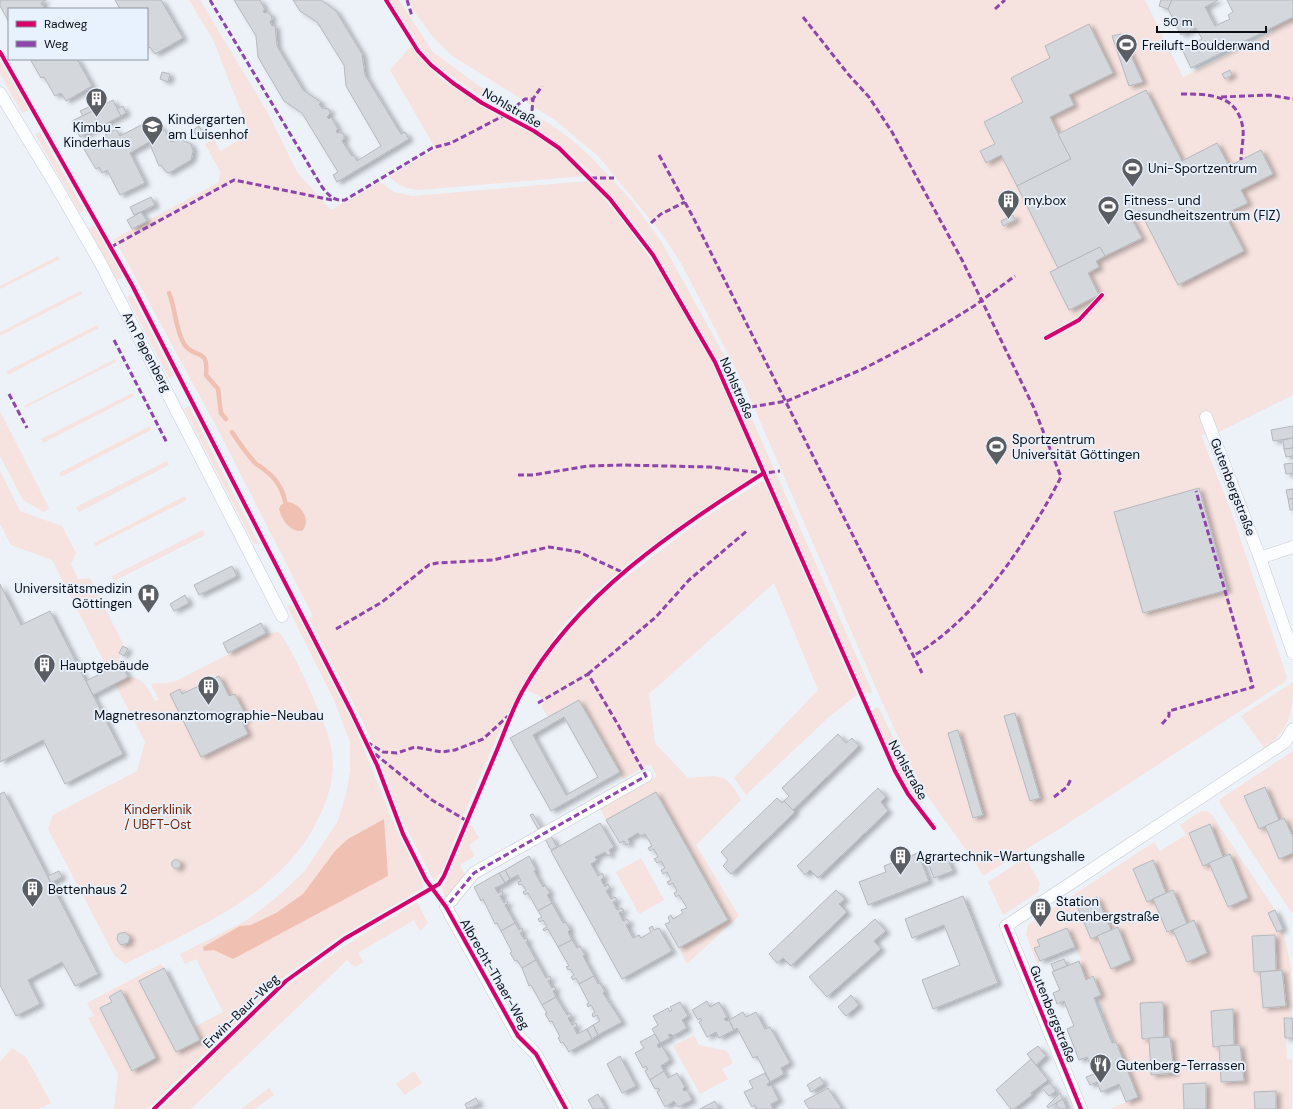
<svg xmlns="http://www.w3.org/2000/svg" width="1293" height="1109" viewBox="0 0 1293 1109" font-family="'DM Sans',sans-serif">
<defs>
<filter id="shadow"><feDropShadow dx="4.5" dy="2.5" stdDeviation="2" flood-color="#0004"/></filter>
</defs>
<rect width="100%" height="100%" fill="#edf2f9"/>
<g fill="#f6e2de">
<path d="M189 0H200L268 113 297 172 331 210 380 182 394 192 412 196 589 181C639 236 680 300 714 366 730 399 743 433 758 466L755 475 640 554 591 595 560 629 527 678 507 714 466 809 444 868 434 881 402 820 379 758 363 722 309 619 313 616 217 428 119 247 112 240 219 182 220 171 205 144 214 139 220 151 246 136 248 129 213 40Z"/>
<path d="M390 0H399L433 52 479 86 550 124 572 140 593 159 631 200 661 241 723 353 871 689 872 693H865L862 690 719 362 670 277 642 233 592 174 565 149 532 126 487 101 437 66 423 51Z"/>
<path d="M406 0H1145L1183 77 1272 33 1271 28 1293 17V395L1219 432 1201 435 1231 511 1287 677 1286 681 1064 826 983 876 976 864 922 788 882 702 746 389 681 263 659 230 598 156 555 120 451 55 432 36Z"/>
<path d="M411 46 440 78 463 93 535 135 557 150 584 176 418 190C405 188 398 186 389 176L436 149 390 70Z"/>
<path d="M0 60 29 110 22 113 0 74Z"/>
<path d="M40 132 84 210 80 213 35 134Z"/>
<path d="M94 226 123 277 117 280 89 229Z"/>
<path d="M58 256 60 259 0 289V286Z"/>
<path d="M80 291 82 294 0 336V332Z"/>
<path d="M132 295 174 376 169 378 127 297Z"/>
<path d="M97 325 99 328 8 375 7 371Z"/>
<path d="M115 359 116 362 25 408 24 406Z"/>
<path d="M132 393 134 396 43 443 41 439Z"/>
<path d="M189 406 258 542 254 544 184 409Z"/>
<path d="M0 411 49 508 44 512 23 500 0 456Z"/>
<path d="M150 426 151 430 61 477 59 473Z"/>
<path d="M167 461 169 465 79 512 76 507Z"/>
<path d="M0 471 20 511 62 526 76 553 71 564 78 579 90 578 123 644 119 659 128 677C144 677 148 689 155 701L159 700 151 684 174 682 270 633 279 632C291 647 307 683 315 702 321 716 328 732 331 747 336 770 330 795 320 815 284 894 198 927 125 964L114 955 48 829 53 815 137 771 145 742 52 560 11 545 0 524Z"/>
<path d="M760 482H764L770 495 857 695 830 716 746 795 734 778 818 690 774 583 649 694 655 743 688 778C717 776 726 770 741 800L696 845 739 916 687 964 679 948 727 920 656 792 606 820 600 808 657 776 650 764 623 779 579 700 548 717 541 705 544 703 541 697 527 690 547 658 578 620 609 590 702 519Z"/>
<path d="M185 496 187 500 96 546 94 543Z"/>
<path d="M203 530 205 535 114 581 112 576Z"/>
<path d="M289 605 293 606 354 725 397 831 422 881 423 888 338 938 284 977 147 1109H114L118 1074 88 1018 94 1016 87 1003 161 964 164 968 141 984 176 1052 200 1040 194 1027 223 1012 196 959 185 964 180 954 247 920 277 897 304 872 338 821 347 790 350 771V742L333 698 287 606Z"/>
<path d="M1293 682C1293 711 1290 731 1264 748L1241 716Z"/>
<path d="M876 707 879 708 924 802 917 804 900 776 871 713Z"/>
<path d="M1293 751V915L1219 802 1220 799Z"/>
<path d="M1201 811H1207L1212 815 1275 910 1269 914 1277 932 1283 929 1291 967 1292 1018H1285L1287 1059 1292 1060V1109H1110L1138 1097 1103 1014 1105 1013 1098 996 1101 995 1094 977 1086 980 1079 961 1081 960 1067 928 1037 940 1040 946 1035 948 1040 963 1037 964 1026 934 1028 925 1154 842 1160 851 1186 835 1180 825Z"/>
<path d="M470 824 472 826 479 838 469 845 475 856 460 865 465 875 446 900 442 888 445 884Z"/>
<path d="M641 858 664 900 639 914 616 872Z"/>
<path d="M1025 858 1040 883 1038 892 1003 915 988 882Z"/>
<path d="M417 902 428 923 420 931 414 920 358 953 364 962 355 967 347 960 191 1109H161L235 1034 293 981 357 938Z"/>
<path d="M694 1035 699 1045 727 1051 733 1063 722 1069 728 1079 700 1094 673 1046Z"/>
<path d="M12 1048 26 1057 51 1103 39 1109H0V1062Z"/>
<path d="M414 1071 422 1083 405 1095 396 1084Z"/>
<path d="M269 1088 274 1095 255 1109H241Z"/>
</g>
<g fill="#f0c0b2">
<path d="M287 502C301 503 312 520 302 531 290 532 281 519 279 509L281 505Z"/>
<path d="M384 819 388 876 233 959 214 950 204 951 203 947 240 926 251 925 276 913 303 894 335 851 348 839Z"/>
</g>
<g fill="none" stroke-linecap="round" stroke-linejoin="round">
<g stroke="#f0c0b2" stroke-width="4.5">
<path d="M169 293C176 310 175 328 184 344 194 360 209 346 206 375L218 389 221 413 226 419"/>
<path d="M232 432C239 443 247 454 256 464 259 466 263 468 266 471 278 480 285 494 286 508"/>
</g>
</g>
<g fill="#d4d8dd" stroke="#b5b9be" fill-rule="evenodd" filter="url(#shadow)">
<path d="M0 0H46L41 3 45 9H9V22L0 6Z"/>
<path d="M115 0H161L183 38 155 54 150 47 147 49V9H120Z"/>
<path d="M234 0H260L265 10 263 11 264 13 267 12 271 15 272 19 270 22 272 26 275 25 277 46 303 90 322 103 319 104 322 108 329 109 330 114 327 117 329 119 331 117 338 129 336 131 337 133 340 132 344 134V139L342 141 352 156 354 155 357 161 381 146 346 86 344 65 317 22 300 11 293 0H321L336 11 362 54 365 75 401 134 405 132 409 139 337 182 333 175 338 172 302 113 284 101 258 57 256 36Z"/>
<path d="M1161 0H1172L1168 9 1159 6Z"/>
<path d="M1172 0H1218L1205 7 1215 26 1230 19 1228 15 1233 12 1227 0H1293V17L1191 68 1182 49 1202 39 1196 28 1181 35 1168 9Z"/>
<path d="M1089 24 1113 73 1069 95 1074 105 1050 117 1071 159 1017 186 1001 155 986 163 980 151 995 144 984 122 1023 102 1011 78 1050 58 1045 46Z"/>
<path d="M1121 34 1143 82 1129 86 1112 36Z"/>
<path d="M30 59H77L92 86 66 101 61 93 55 96 44 77 41 78Z"/>
<path d="M1230 70 1232 75 1225 79 1222 74Z"/>
<path d="M162 72 170 74 168 82 160 79Z"/>
<path d="M1146 90 1182 161 1217 143 1229 166 1261 150 1273 174 1241 190 1248 203 1225 214 1244 251 1178 285 1140 211 1130 216 1142 238 1105 256 1100 247 1058 268 1017 186 1071 159 1058 134Z"/>
<path d="M113 100 121 116 80 137 72 121Z"/>
<path d="M91 106 94 110 83 116 80 111Z"/>
<path d="M123 106 126 113 121 116 117 109Z"/>
<path d="M153 123 159 125 163 131 165 130 171 142 180 139 191 144 193 151 191 160 169 173 166 172 161 165 159 166 149 142 130 153 145 183 120 195 107 170 102 173 99 167 96 169 84 149 106 137 105 135 116 129 120 136 143 124 144 126Z"/>
<path d="M199 126 202 131 196 135 193 130Z"/>
<path d="M151 197 155 205 134 215 130 207Z"/>
<path d="M141 212 147 221 132 229 127 220Z"/>
<path d="M1013 215 1015 220 1003 226 1001 221Z"/>
<path d="M1100 247 1105 256 1096 261 1099 267 1088 273 1099 295 1069 310 1050 272Z"/>
<path d="M1293 426V438L1273 441 1271 430Z"/>
<path d="M1293 438V451V448L1284 449 1283 440Z"/>
<path d="M1293 448V456L1286 457 1284 449Z"/>
<path d="M1293 463V473L1286 474 1284 464Z"/>
<path d="M1199 488 1227 590 1143 613 1114 512Z"/>
<path d="M1293 489V499H1288L1286 490Z"/>
<path d="M1288 499H1293V510H1290Z"/>
<path d="M232 566 237 576 199 595 194 585Z"/>
<path d="M0 584 21 625 50 611 123 754 65 784 43 740 0 762Z"/>
<path d="M185 595 189 603 174 611 170 604Z"/>
<path d="M261 623 266 633 228 653 223 643Z"/>
<path d="M123 646 128 649 124 656 119 653Z"/>
<path d="M121 663 128 677 93 695 86 681Z"/>
<path d="M219 676 229 696 235 694 247 718 242 721 248 734 201 757 170 694 180 689 182 694Z"/>
<path d="M579 700 620 772 551 811 510 738ZM564 717 598 777 566 795 533 735Z"/>
<path d="M1015 713 1040 798 1030 801 1004 716Z"/>
<path d="M958 730 983 815 973 818 948 733Z"/>
<path d="M838 734 846 743 852 738 859 746 793 810 784 801 789 796 782 788Z"/>
<path d="M1265 787 1279 820 1259 829 1244 796Z"/>
<path d="M878 788 886 797 881 802 888 811 818 878 810 870 805 875 797 866Z"/>
<path d="M4 792 98 974 75 986 62 962 28 980 40 1004 16 1016 0 985V794Z"/>
<path d="M656 792 728 920 679 948 665 924 670 922 668 917 671 915 673 919 683 913 681 910 687 908 679 895 676 897 674 893 677 891 673 883 669 885 667 882 671 880 667 872 663 874 661 870 665 868 661 861 657 863 654 859 658 857 654 849 650 851 648 848 652 846 645 834 640 836 638 833 628 839 630 843 626 845 624 841 620 843 606 820Z"/>
<path d="M777 798 782 803 784 801 795 812 731 874 723 866 728 860 721 852Z"/>
<path d="M533 814 541 827 538 829 530 815Z"/>
<path d="M1284 818 1293 837V853L1279 859 1265 826Z"/>
<path d="M600 823 614 847 609 850 611 854 608 856 605 852 595 857 597 860 591 864 598 876 602 873 604 877 601 880 605 887 608 884 610 888 606 891 611 899 615 897 617 900 613 902 617 910 622 908 624 911 619 913 623 921 627 919 628 921 630 923 626 925 633 938 639 935 641 938 651 932 649 928 652 926 654 930 659 928 672 951 622 979 551 851Z"/>
<path d="M1210 824 1223 857 1203 866 1189 833Z"/>
<path d="M551 836 557 847 551 850 545 839Z"/>
<path d="M918 853 929 881 868 905 859 882 886 872 884 866Z"/>
<path d="M1230 854 1248 898 1228 907 1209 863Z"/>
<path d="M946 855 953 871 934 878 929 865 935 862 934 860Z"/>
<path d="M529 856 536 870 534 871 543 887 545 885 550 893 547 895 552 903 538 911 528 893 525 895 523 892 526 890 522 884 519 885 518 882 521 881 518 875 510 879 505 870Z"/>
<circle cx="176" cy="864" r="4.5"/>
<path d="M1153 860 1166 893 1147 902 1133 869Z"/>
<path d="M505 870 510 879 505 883 499 873Z"/>
<path d="M59 871 62 877 51 883 48 876Z"/>
<path d="M499 873 505 883 495 888 498 893 502 891 503 894 500 896 504 903 507 901 508 904 505 905 515 923 501 931 497 923 495 924 483 899 481 901 474 887Z"/>
<path d="M836 890 845 899 839 904 847 912 791 966 783 958 777 963 769 954Z"/>
<path d="M1173 890 1187 924 1167 932 1153 899Z"/>
<path d="M963 896 998 983 933 1009 922 980 960 965 944 925 912 938 905 919Z"/>
<path d="M1097 897 1111 930 1091 939 1077 906Z"/>
<path d="M552 903 563 923 566 922 570 930 568 932 572 940 558 947 548 929 544 931 543 929 547 927 543 920 540 922 538 919 542 917 538 911Z"/>
<path d="M1275 910 1283 929 1277 932 1268 913Z"/>
<path d="M875 919 886 931 874 941 881 949 827 997 809 977Z"/>
<path d="M1194 920 1207 953 1187 962 1173 930Z"/>
<path d="M515 923 519 930 522 928 523 931 520 933 524 939 527 938 528 940 526 942 536 960 522 968 517 960 515 961 510 953 512 952 501 931Z"/>
<path d="M1118 927 1131 960 1111 969 1097 936Z"/>
<path d="M1067 928 1075 947 1040 961 1034 948 1040 946 1037 940Z"/>
<path d="M125 932 130 937 128 943 121 945 117 940 118 934Z"/>
<path d="M1275 935 1276 971 1254 972 1252 936Z"/>
<path d="M572 940 577 948 580 946 585 955 583 956 594 976 579 984 576 978 573 980 571 977 574 975 570 969 568 970 566 967 569 966 558 947Z"/>
<path d="M1064 959 1067 966 1054 971 1051 964Z"/>
<path d="M536 960 546 978 550 976 551 979 548 981 552 988 554 986 556 990 553 991 556 997 542 1005 531 985 529 986 522 968Z"/>
<path d="M1079 961 1086 980 1093 976 1101 995 1094 998 1112 1043 1116 1042 1138 1097 1126 1102 1119 1084 1101 1092 1097 1082 1090 1085 1086 1077 1094 1074 1087 1057 1079 1060 1067 1029 1074 1026 1064 1001 1057 1004 1053 993 1060 990 1052 972Z"/>
<path d="M164 968 200 1040 176 1052 139 981Z"/>
<path d="M1282 970 1286 1006 1263 1008 1260 972Z"/>
<path d="M594 976 598 984 600 983 605 992 603 993 622 1022 598 1035 593 1025 600 1021 597 1015 593 1017 592 1014 595 1012 591 1005 588 1007 587 1004 589 1003 579 984Z"/>
<path d="M121 990 156 1058 132 1071 100 1008 112 1002 109 997Z"/>
<path d="M851 995 859 1005 846 1016 838 1007Z"/>
<path d="M556 997 567 1015 570 1013 572 1016 568 1018 572 1025 576 1023 577 1026 574 1028 577 1034 587 1029 592 1039 569 1052 563 1042 561 1043 558 1038 560 1037 552 1021 550 1022 545 1014 547 1013 542 1005Z"/>
<path d="M707 1001 710 1007 719 1002 727 1017 724 1019 726 1021 729 1020 734 1030 719 1038 716 1032 707 1037 699 1022 702 1020 700 1018 698 1020 692 1010Z"/>
<path d="M680 1002 688 1016 682 1020 687 1028 673 1036 671 1034 668 1035 670 1038 660 1043 652 1029 658 1025 653 1016 668 1008 670 1012 672 1010 670 1007Z"/>
<path d="M1163 1002 1164 1038 1142 1039 1140 1003Z"/>
<path d="M1233 1009 1234 1045 1213 1047 1211 1011Z"/>
<path d="M743 1012 746 1017 756 1012 765 1029 770 1027 790 1063 781 1068 784 1074 770 1082 757 1056 753 1058 737 1028 734 1030 729 1020Z"/>
<path d="M1284 1018H1292L1293 1038H1285Z"/>
<path d="M593 1025 598 1035 592 1039 587 1029Z"/>
<path d="M655 1034 660 1043 657 1045 659 1048 662 1046 670 1060 661 1066 664 1071 650 1080 645 1071 648 1069 646 1066 643 1068 635 1053 644 1048 640 1042Z"/>
<path d="M1170 1037 1174 1073 1151 1075 1149 1038Z"/>
<path d="M1240 1045 1244 1081 1221 1082 1219 1046Z"/>
<path d="M1038 1046 1046 1056 1036 1065 1027 1054Z"/>
<path d="M620 1056 636 1086 622 1093 607 1064Z"/>
<path d="M1031 1059 1048 1080 1031 1093 1032 1095 1014 1109H1011L996 1090Z"/>
<path d="M664 1071 668 1078 677 1073 685 1087 683 1089 684 1091 687 1090 692 1100 678 1107 674 1101 665 1107 657 1092 660 1090 658 1088 655 1089 650 1080Z"/>
<path d="M765 1073 770 1082 767 1084 768 1086 771 1085 779 1100 771 1104 773 1109H755L757 1108 755 1105 752 1107 744 1092 753 1088 749 1081Z"/>
<path d="M820 1077 824 1084 811 1092 807 1085Z"/>
<path d="M1050 1083 1056 1091 1049 1096 1042 1088Z"/>
<path d="M1206 1083V1109H1184L1183 1084Z"/>
<path d="M828 1088 842 1109H809L804 1101Z"/>
<path d="M1276 1091V1109H1255L1254 1092Z"/>
<path d="M1060 1093 1063 1099 1048 1108 1047 1106Z"/>
<path d="M598 1094 606 1109H593L588 1100Z"/>
<path d="M476 1098 479 1104 467 1109 465 1104Z"/>
<path d="M1063 1099 1067 1109H1059L1056 1103Z"/>
<path d="M715 1101 719 1109H700Z"/>
</g>
<g fill="none" stroke-linecap="round" stroke-linejoin="round">
<defs>
<g id="street">
<path d="M0 93 55 184 100 262 282 616"/>
<path d="M1206 417 1260 558 1293 653"/>
<path d="M1260 558 1293 547"/>
<path d="M566 1109 536 1054 518 1036 446 907 474 873 646 776"/>
<path d="M1081 1109 1006 926 1285 742 1293 729"/>
</g>
</defs>
<use href="#street" stroke="#c8ccd2" stroke-width="13"/>
<use href="#street" stroke="#fcfdfe" stroke-width="12"/>
<g stroke="#8e44ad" stroke-width="3" stroke-dasharray="6 3" stroke-linecap="butt">
<path d="M210 0 322 187C329 196 334 201 345 200L432 148 451 143 505 115 525 99H533L542 86"/>
<path d="M407 0 412 16"/>
<path d="M995 9 1005 0"/>
<path d="M803 17 848 74 869 97 892 132 962 260 1034 408 1061 477C1028 541 977 619 913 656"/>
<path d="M1181 94C1209 94 1238 94 1243 129 1244 139 1241 150 1241 160"/>
<path d="M1221 97 1269 95 1293 99"/>
<path d="M532 111 533 99"/>
<path d="M659 155 693 217 922 673"/>
<path d="M591 178H614"/>
<path d="M651 223 661 214 685 202"/>
<path d="M111 247 234 180 332 200"/>
<path d="M114 340 167 443"/>
<path d="M9 394 27 428"/>
<path d="M751 407 787 401 863 369 919 340 974 306 1015 276"/>
<path d="M518 475H533L588 466 622 465 710 467 764 473 780 471"/>
<path d="M336 629 382 602 429 565 437 563 493 560 549 547 579 552 624 573"/>
<path d="M588 674 656 617 689 580 748 530"/>
<path d="M1162 724 1169 716V711L1253 687 1196 491"/>
<path d="M367 742 383 752 397 753 415 747 442 752 455 750 483 739 508 716"/>
<path d="M375 754 432 800 467 821"/>
<path d="M1054 797 1067 787 1071 779"/>
<path d="M447 910 446 907 474 873 646 776 617 723 588 674 538 703"/>
</g>
<defs>
<g id="cycleway">
<path d="M386 0 418 51 431 65 453 83 482 103 534 131 559 148 610 199 653 255 715 362 895 771 908 794 934 828"/>
<path d="M0 52 132 285 351 711 377 765 403 834 426 880 446 907 518 1036 536 1054 566 1109"/>
<path d="M1046 338 1079 320 1102 295"/>
<path d="M1006 926 1081 1109"/>
<path d="M154 1109 286 981 344 939 439 884 444 876C462 834 479 792 497 750 505 731 512 710 522 692 576 595 673 531 764 473"/>
</g>
</defs>
<use href="#cycleway" stroke="#e8f1fe" stroke-width="6"/>
<use href="#cycleway" stroke="#d6006c" stroke-width="4"/>
</g>
<defs>
<symbol id="stadium-pin" viewBox="-11 -11 22 30"><path d="M0 17L-7.5 6A9.5 9.5 0 1 1 7.5 6Z" fill="#5a5e63" stroke="#e8f1fe"/><path d="M0-5a6.5 5 0 1 0 0 10a6.5 5 0 1 0 0-10ZM-3.5-1.8h7v3.6h-7Z" fill="#fff"/></symbol>
<symbol id="building-pin" viewBox="-11 -11 22 30"><path d="M0 17L-7.5 6A9.5 9.5 0 1 1 7.5 6Z" fill="#5a5e63" stroke="#e8f1fe"/><path d="M-4-6H4V6H1V3H-1V6H-4ZM-2.5-4.3h1.7v1.8h-1.7ZM.8-4.3h1.7v1.8H.8ZM-2.5-1h1.7V.8h-1.7ZM.8-1h1.7V.8H.8Z" fill="#fff"/></symbol>
<symbol id="school-pin" viewBox="-11 -11 22 30"><path d="M0 17L-7.5 6A9.5 9.5 0 1 1 7.5 6Z" fill="#5a5e63" stroke="#e8f1fe"/><path d="M0-5L7-2L0 1L-7-2ZM-4 1L0 2.5L4 1V4Q0 6-4 4Z" fill="#fff"/></symbol>
<symbol id="hospital-pin" viewBox="-11 -11 22 30"><path d="M0 17L-7.5 6A9.5 9.5 0 1 1 7.5 6Z" fill="#5a5e63" stroke="#e8f1fe"/><path d="M-5-5h3v3.5h4V-5h3V5h-3V1.5h-4V5h-3Z" fill="#fff"/></symbol>
<symbol id="restaurant-pin" viewBox="-11 -11 22 30"><path d="M0 17L-7.5 6A9.5 9.5 0 1 1 7.5 6Z" fill="#5a5e63" stroke="#e8f1fe"/><path d="M-5-6h1v4h1v-4h1v4h1v-4h1v5L-1.5 .5V6h-2V.5L-5-1ZM5-6V6H3V1.5H1.5Q1.5-4 5-6Z" fill="#fff"/></symbol>
</defs>
<g fill-rule="evenodd">
<use href="#stadium-pin" x="1114" y="32" width="25" height="34"/>
<use href="#building-pin" x="84" y="86" width="25" height="34"/>
<use href="#school-pin" x="140" y="114" width="25" height="34"/>
<use href="#stadium-pin" x="1120" y="156" width="25" height="34"/>
<use href="#building-pin" x="996" y="188" width="25" height="34"/>
<use href="#stadium-pin" x="1096" y="194" width="25" height="34"/>
<use href="#stadium-pin" x="984" y="434" width="25" height="34"/>
<use href="#hospital-pin" x="136" y="582" width="25" height="34"/>
<use href="#building-pin" x="32" y="652" width="25" height="34"/>
<use href="#building-pin" x="196" y="674" width="25" height="34"/>
<use href="#building-pin" x="888" y="844" width="25" height="34"/>
<use href="#building-pin" x="20" y="876" width="25" height="34"/>
<use href="#building-pin" x="1028" y="896" width="25" height="34"/>
<use href="#restaurant-pin" x="1088" y="1052" width="25" height="34"/>
</g>
<g text-anchor="middle" dominant-baseline="central" stroke-width="3.5" stroke-linejoin="round" paint-order="stroke">
<g font-size="13" fill="#0b0e12" stroke="#e8f1fe" text-anchor="start">
<text x="1142" y="45">Freiluft-Boulderwand</text>
<text x="168" y="119">Kindergarten<tspan x="168" dy="15">am Luisenhof</tspan></text>
<text x="97" y="127" text-anchor="middle">Kimbu -<tspan x="97" dy="15">Kinderhaus</tspan></text>
<text x="1148" y="168">Uni-Sportzentrum</text>
<text x="1024" y="200">my.box</text>
<text x="1124" y="200">Fitness- und<tspan x="1124" dy="15">Gesundheitszentrum (FIZ)</tspan></text>
<text x="1012" y="439">Sportzentrum<tspan x="1012" dy="15">Universität Göttingen</tspan></text>
<text x="132" y="588" text-anchor="end">Universitätsmedizin<tspan x="132" dy="15">Göttingen</tspan></text>
<text x="60" y="665">Hauptgebäude</text>
<text x="209" y="715" text-anchor="middle">Magnetresonanztomographie-Neubau</text>
<text x="916" y="856">Agrartechnik-Wartungshalle</text>
<text x="48" y="889">Bettenhaus 2</text>
<text x="1056" y="901">Station<tspan x="1056" dy="15">Gutenbergstraße</tspan></text>
<text x="1116" y="1065">Gutenberg-Terrassen</text>
</g>
<g font-size="13" fill="#0b0e12" stroke="#e8f1fe">
<text transform="translate(512 108) rotate(30)">Nohlstraße</text>
<text transform="translate(147 352) rotate(62)">Am Papenberg</text>
<text transform="translate(737 388) rotate(66)">Nohlstraße</text>
<text transform="translate(1233 487) rotate(69)">Gutenbergstraße</text>
<text transform="translate(908 770) rotate(61)">Nohlstraße</text>
<text transform="translate(495 974) rotate(60)">Albrecht-Thaer-Weg</text>
<text transform="translate(241 1011) rotate(-44)">Erwin-Baur-Weg</text>
<text transform="translate(1053 1014) rotate(68)">Gutenbergstraße</text>
</g>
<g font-size="13" fill="#752403" stroke="#e8f1fe">
<text x="158" y="809">Kinderklinik<tspan x="158" dy="15">/ UBFT-Ost</tspan></text>
</g>
</g>
<rect x="8" y="8" width="140" height="52" fill="#e8f1fe" stroke="#9096a0"/>
<rect x="16" y="21" width="20" height="6" fill="#d6006c" stroke="#9096a0"/>
<text x="44" y="28" font-size="12" fill="#0b0e12">Radweg</text>
<rect x="16" y="41" width="20" height="6" fill="#8e44ad" stroke="#9096a0"/>
<text x="44" y="48" font-size="12" fill="#0b0e12">Weg</text>
<path d="M1157 26v6h109v-6" fill="none" stroke="#0b0e12" stroke-width="2"/>
<text x="1163" y="26" font-size="12" fill="#0b0e12" stroke="#e8f1fe" stroke-width="3" paint-order="stroke">50 m</text>
</svg>
